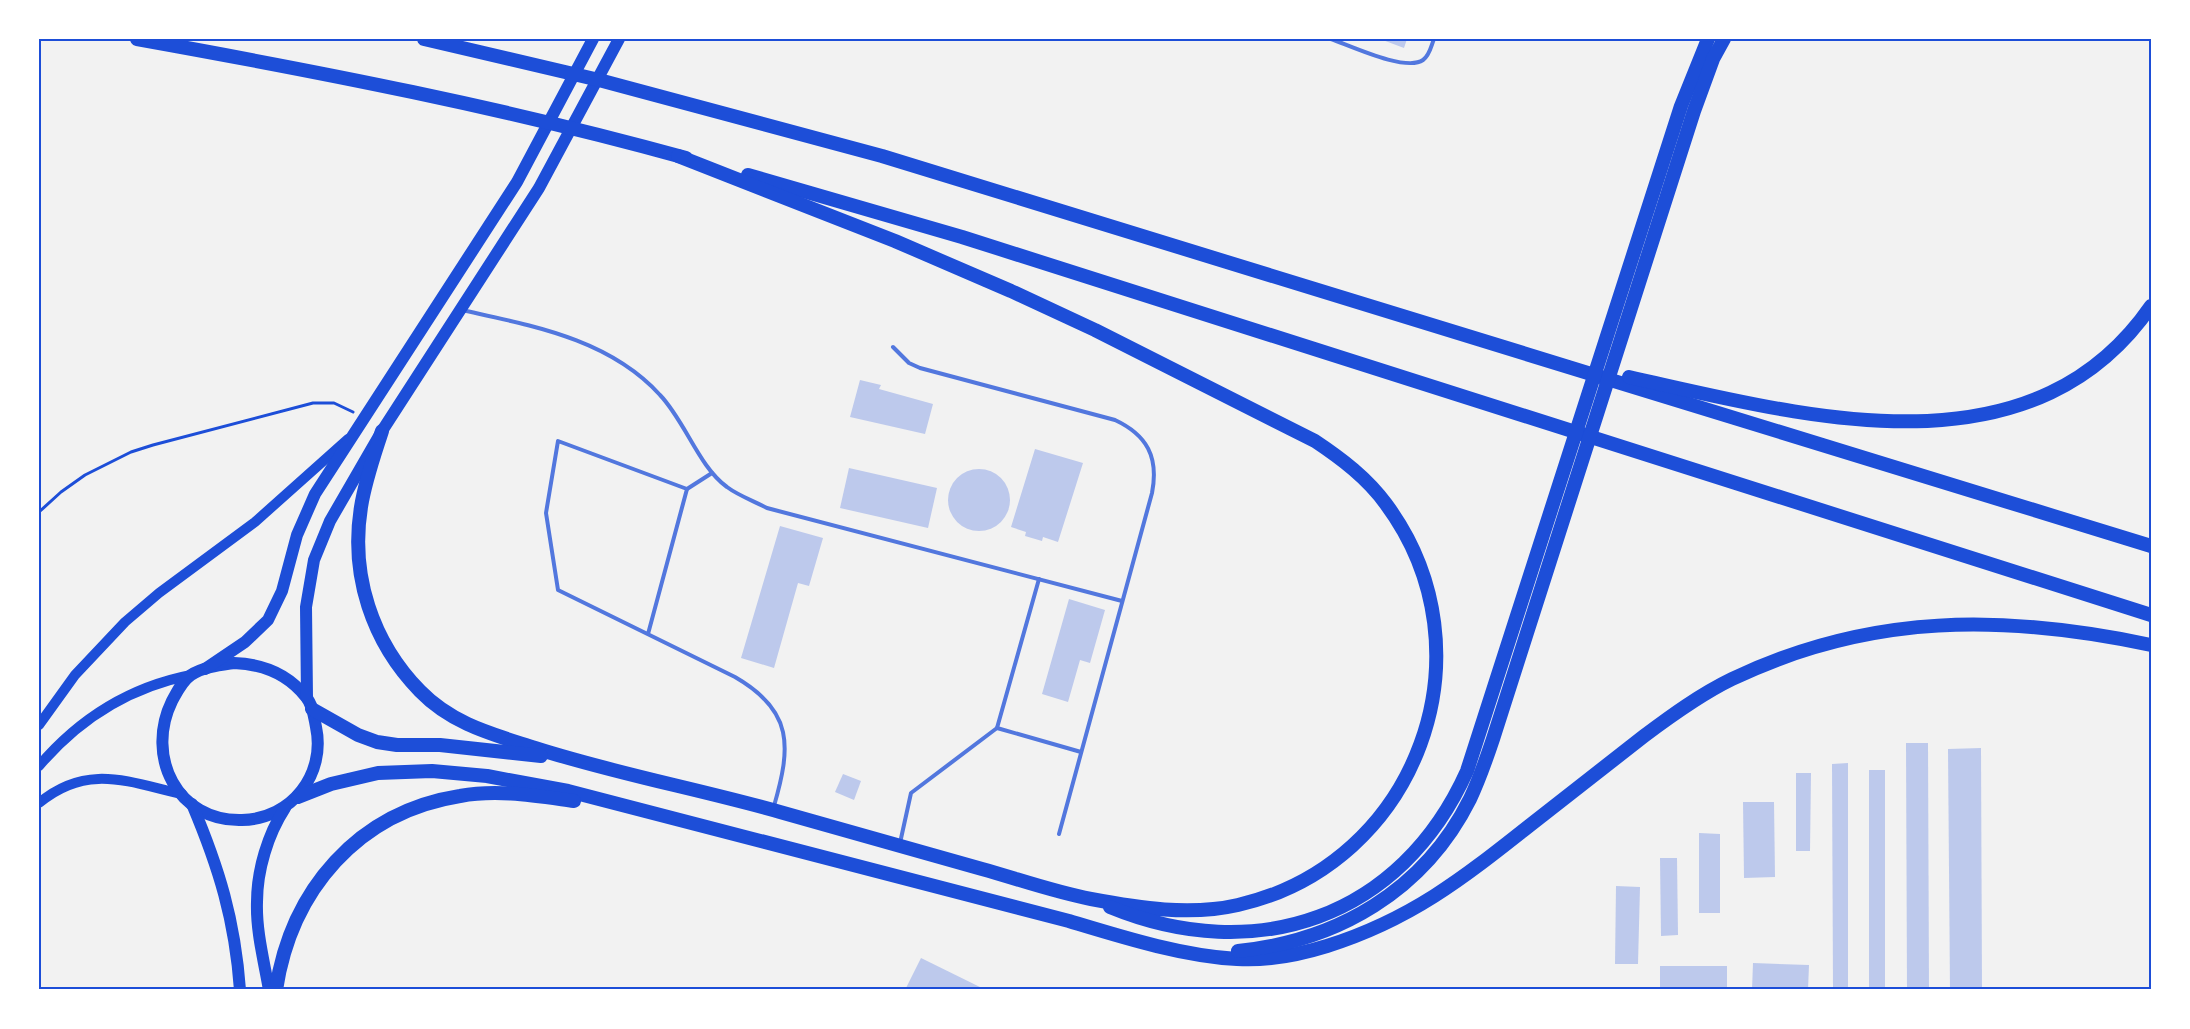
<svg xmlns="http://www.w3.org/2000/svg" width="2190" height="1029" viewBox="0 0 2190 1029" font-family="Roboto,sans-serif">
<rect width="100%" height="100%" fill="#f2f2f2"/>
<g fill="#bdc9ec">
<path d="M1380 39H1407L1404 48Z"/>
<path d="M860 380 881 385 879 389 933 404 925 434 850 417Z"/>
<path d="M1035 449 1083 463 1058 542 1043 537 1042 541 1025 536 1026 532 1011 527Z"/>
<path d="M849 468 937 488 928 528 840 508Z"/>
<circle cx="979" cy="500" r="31"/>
<path d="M780 526 823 538 809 586 798 583 774 668 741 658Z"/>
<path d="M1069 599 1105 610 1090 663 1080 660 1068 702 1042 694Z"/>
<path d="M1906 743H1928L1929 990H1907Z"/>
<path d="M1981 748 1982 990H1950L1948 749Z"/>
<path d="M1848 763V990H1833L1832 764Z"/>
<rect x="1869" y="770" width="16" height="220"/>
<path d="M1796 773H1811L1810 851H1796Z"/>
<path d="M843 774 861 781 854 800 835 792Z"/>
<path d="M1743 802H1774L1775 877 1744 878Z"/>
<path d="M1699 833 1720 834V913H1699Z"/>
<path d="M1660 858H1677L1678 935 1661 936Z"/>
<path d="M1616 886 1640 887 1638 964H1615Z"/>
<path d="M921 958 986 990H905Z"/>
<path d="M1753 963 1809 965 1808 990H1752Z"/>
<rect x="1660" y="966" width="67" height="24"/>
</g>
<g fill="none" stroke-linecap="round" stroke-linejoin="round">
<path stroke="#1d4ed8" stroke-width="3" d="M39 512 61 492 85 475 131 452 153 445 313 403H334L353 412"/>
<g stroke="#5277de" stroke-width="4">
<path d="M1331 39C1351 46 1406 72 1423 60 1430 55 1431 46 1434 39"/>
<path d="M462 310C533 326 609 339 660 395 685 421 699 467 727 487 739 496 754 501 767 508L1122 601"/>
<path d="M893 347 909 363 920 368 1115 420C1147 435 1159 457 1152 493L1059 834"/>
<path d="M687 489 712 473"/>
<path d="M648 634 687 489 558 441 546 513 558 590 735 677C794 711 791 747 774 806"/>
<path d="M997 728 1081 752"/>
<path d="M900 843 911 793 997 728 1039 579"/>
</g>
<g stroke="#1d4ed8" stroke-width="10">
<path d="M39 725 75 675 125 622 159 593 255 522 348 439"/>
<path d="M39 766C79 719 130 687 191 675"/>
<path d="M39 803C87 763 128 782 182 794"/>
</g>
<g stroke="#1d4ed8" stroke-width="12">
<path d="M234 663C262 664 288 674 306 697 313 705 314 717 316 727 326 774 292 819 242 820 177 822 145 756 172 701 177 692 182 681 191 675 203 667 221 665 234 663Z"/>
<path d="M205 669 245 642 268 620 282 591 297 535 315 494 517 182 593 39"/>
<path d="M307 698 306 607 314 560 330 521 382 431 539 188 619 39"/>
<path d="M192 804C219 868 235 920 240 990"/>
<path d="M269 990C264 961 256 931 257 902 257 870 268 834 285 808"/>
</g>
<g stroke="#1d4ed8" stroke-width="14">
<path d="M137 39C321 72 506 108 686 158"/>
<path d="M424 39 599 80 882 156 2151 546"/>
<path d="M748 175 962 237 2151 615"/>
<path d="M1629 377C1801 415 2030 481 2151 306"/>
<path d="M382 431C374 456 365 481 361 507 350 575 372 642 420 691 452 724 492 734 535 748 616 774 699 789 780 812 847 831 915 850 982 869 1018 879 1054 892 1091 899 1139 908 1190 916 1238 905 1418 864 1495 651 1386 504 1367 478 1342 459 1315 441L1095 330 1011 291 895 241 678 156"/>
<path d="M312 709 358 735 377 742 397 745H440L541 756"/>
<path d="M298 797 331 784 378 773 432 771 487 776 568 791 1069 921C1122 937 1182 956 1237 959 1268 961 1298 955 1327 946 1410 920 1462 879 1529 826 1567 796 1606 766 1644 736 1672 715 1701 694 1732 679 1870 613 2004 614 2151 645"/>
<path d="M1110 907C1256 967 1401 918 1467 771L1681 106 1708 39"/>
<path d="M1238 951C1337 941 1424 891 1470 799 1479 780 1486 760 1493 739L1694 111 1713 59 1724 39"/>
<path d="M276 990C291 890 358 812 460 796 498 789 537 796 574 801"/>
</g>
</g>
<rect width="2190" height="1029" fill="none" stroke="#ffffff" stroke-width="81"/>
<rect x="40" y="40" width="2110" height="948" fill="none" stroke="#1d4ed8" stroke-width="2"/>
</svg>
